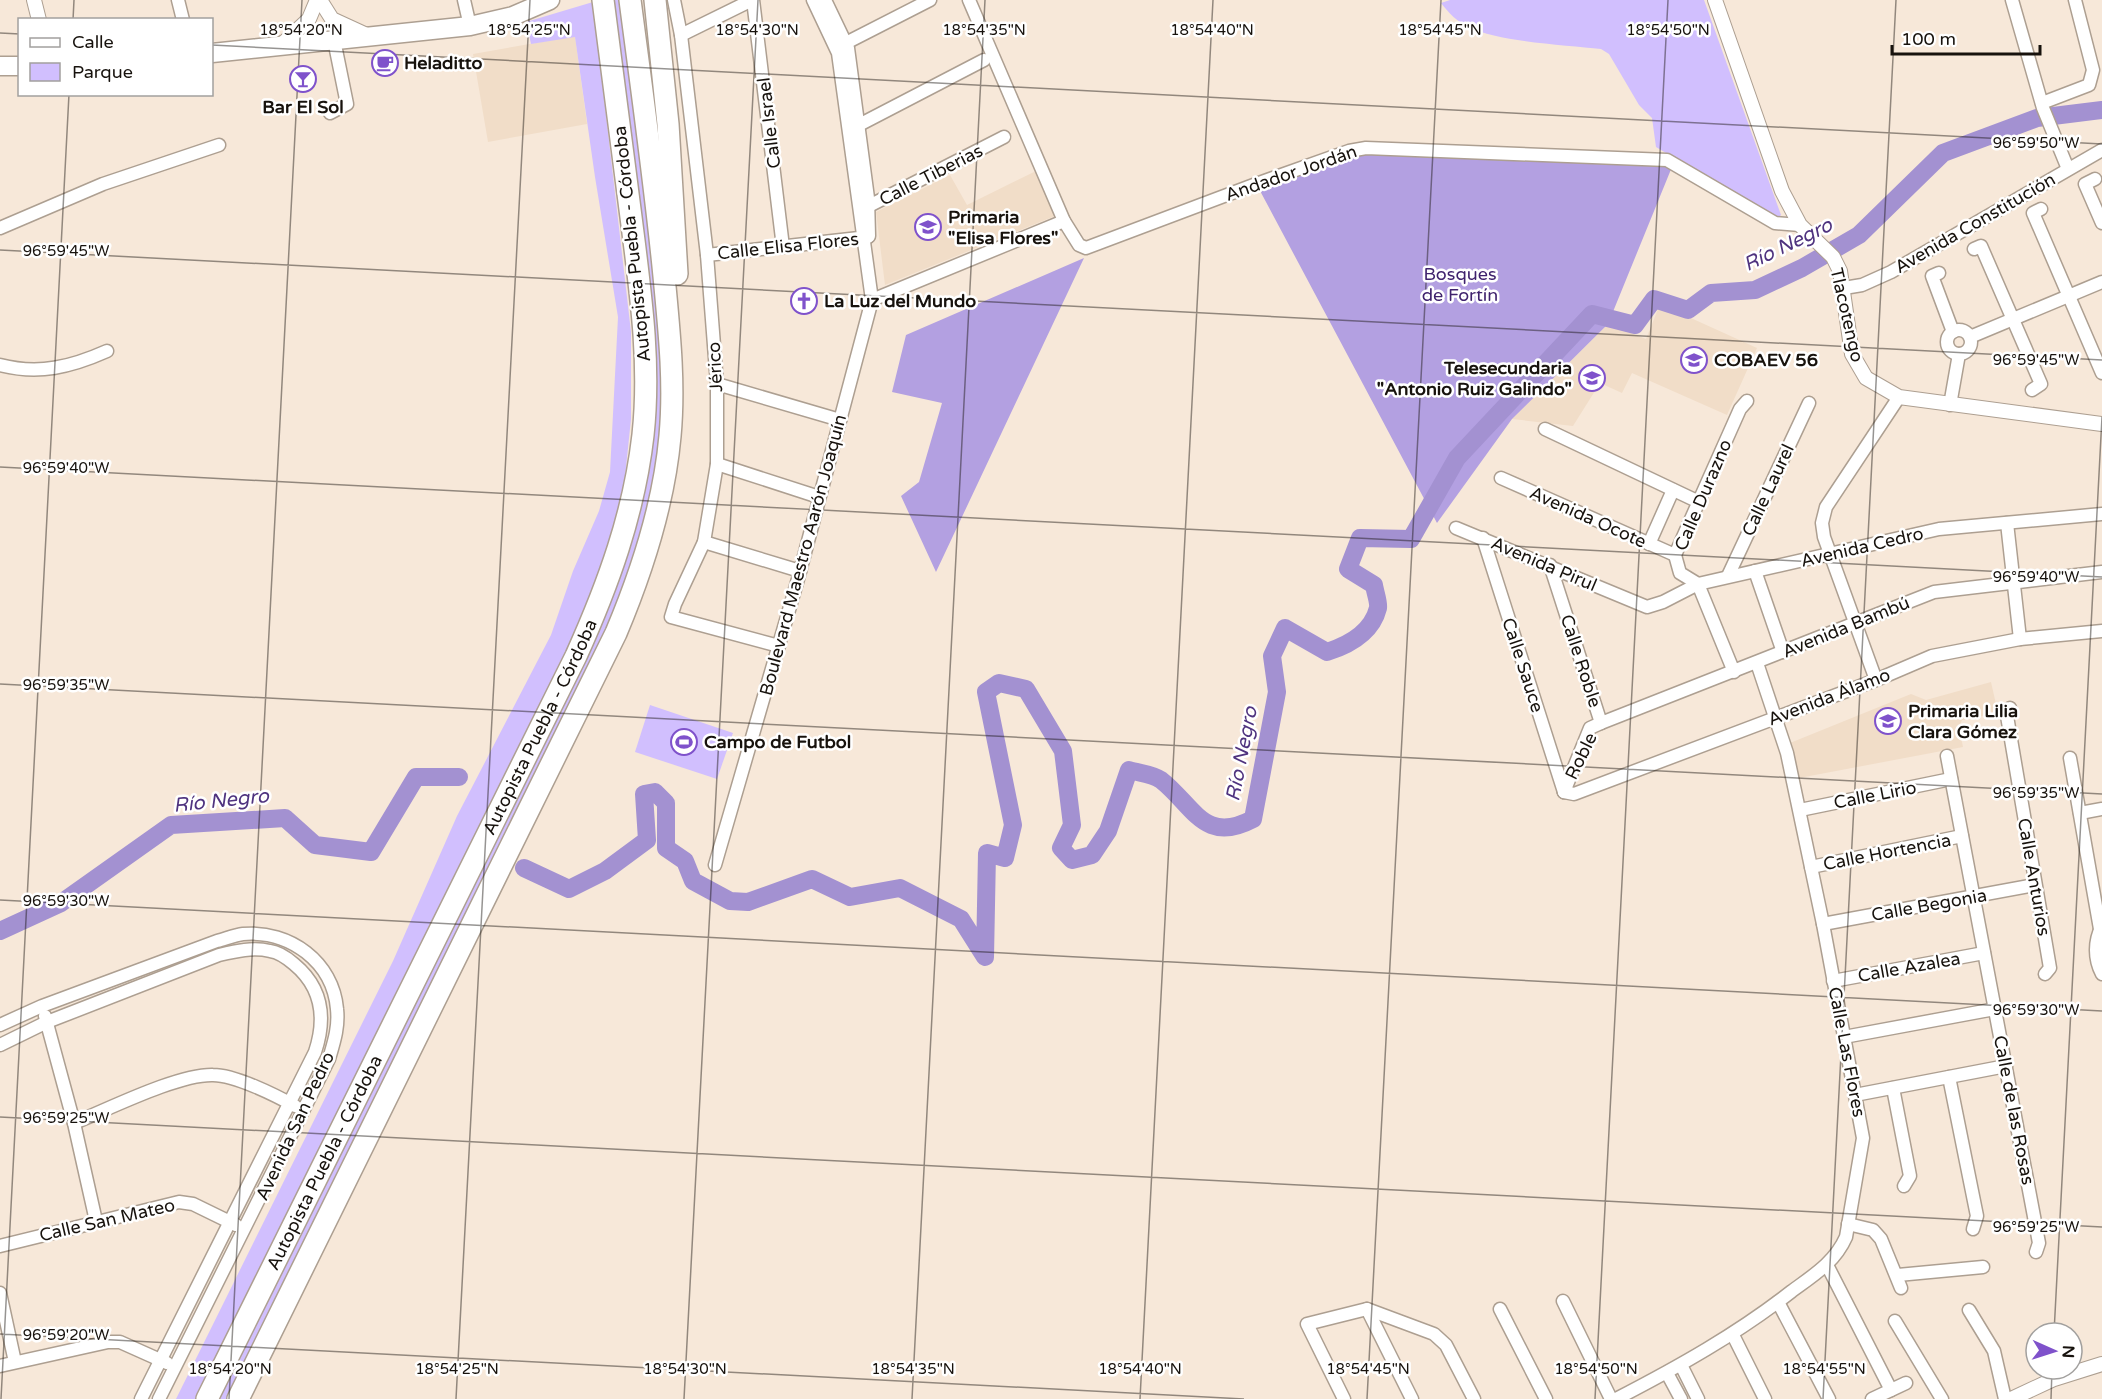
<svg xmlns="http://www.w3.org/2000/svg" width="2102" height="1399" viewBox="0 0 2102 1399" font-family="'Varela Round',sans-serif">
<rect width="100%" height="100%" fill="#f7e8d9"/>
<g fill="#f1ddc8">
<path d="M575 36 587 124 488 142 473 54Z"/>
<path d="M1036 171 1055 216 885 285 876 212 950 175 967 205Z"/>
<path d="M1660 304 1757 348 1727 415 1632 373 1622 393 1600 383 1573 426 1512 419 1608 324 1646 339Z"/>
<path d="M1991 682 1998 713 1962 720 1959 727 1963 747 1799 778 1790 743 1911 694 1926 700Z"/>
</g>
<g fill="#d1bffe">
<path d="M610 0H623L664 356 662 433 646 529 614 623 231 1399H214L602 616 646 469Z"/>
<path d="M1450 0H1704L1781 215 1776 219 1656 147 1652 118 1639 105 1609 54 1601 49C1567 45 1498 42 1469 27 1457 22 1449 13 1441 3Z"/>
<path d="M593 2 631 332V419L625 477 615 526 584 612 565 656 195 1399H176L393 961 457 816 551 635 573 571 599 511 610 472 618 317 595 177 575 37 531 44 526 22Z"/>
<path d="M650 705 733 733 717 779 635 752Z"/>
</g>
<g fill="#b3a0e1">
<path d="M1366 148 1674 162 1608 324 1512 419 1437 523 1258 187Z"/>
<path d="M1084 258 936 572 901 496 919 482 942 403 892 392 906 335Z"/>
</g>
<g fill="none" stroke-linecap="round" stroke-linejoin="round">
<g stroke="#a391d1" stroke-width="18">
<path d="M524 868 569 889 605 871 647 840 644 794 655 792 666 803V848L685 861 693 881 730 901 748 902 812 879 850 897 900 888 961 919 985 957 987 853 1005 858 1013 825 986 692 999 683 1026 689 1063 751 1072 825 1061 848 1072 860 1092 855 1108 831 1129 770C1139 773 1153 774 1161 780 1194 806 1204 845 1253 819L1277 692 1272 656 1285 628 1327 652C1349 645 1372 632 1378 608 1379 602 1375 592 1374 585L1348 569 1360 538 1411 539 1457 458 1592 314 1635 325 1654 299 1688 310 1711 293 1755 290 1802 268 1859 235 1943 153 2037 118 2102 110"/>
<path d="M0 931 61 903 171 825 285 818 315 845 371 852 416 777H459"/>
</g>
<defs>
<g id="minor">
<path d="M178 0 183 20"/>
<path d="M464 0 470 26"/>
<path d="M674 0 681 35 707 255 717 384V464L704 542 675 604 671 617 779 646"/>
<path d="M753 0 783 247"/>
<path d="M825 0 848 48 868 198 869 236"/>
<path d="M969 0 1064 221 1079 245 1086 248 1256 184 1349 151 1366 148 1667 160 1775 223 1800 225"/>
<path d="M2012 0 2043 108 2068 169"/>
<path d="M681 35 752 0"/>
<path d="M840 46 930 0"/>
<path d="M2042 103 2089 85 2093 70 2075 0"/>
<path d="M330 113 347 104 334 40"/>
<path d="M855 127 984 60"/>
<path d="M2095 179 2085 184 2102 223"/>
<path d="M863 209 1004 137"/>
<path d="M2041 209 2033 213 2102 373"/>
<path d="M0 228 103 184 219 145"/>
<path d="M1974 249 1981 246 2041 384 2032 390"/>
<path d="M707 255 868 237"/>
<path d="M1939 273 1932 276 1953 332"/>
<path d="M1844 288 1862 285 1891 272 2102 150"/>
<path d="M872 300 1064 221"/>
<circle cx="1959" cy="342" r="12"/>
<path d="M1970 337 2102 282"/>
<path d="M0 365C39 375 71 367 107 351"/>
<path d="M717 384 840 420"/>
<path d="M1950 405 1959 354"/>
<path d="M1545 429 1699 502"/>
<path d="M717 464 819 497"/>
<path d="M1501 478 1675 555"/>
<path d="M2007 523 2020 639"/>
<path d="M1456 528 1647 607 1663 602 1698 584 1939 529 2102 514"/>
<path d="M1483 538 1564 792"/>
<path d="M704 542 800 571"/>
<path d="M1649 544 1673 490"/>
<path d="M1550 565 1601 723"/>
<path d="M1755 571 1783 652"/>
<path d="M1728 576 1809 403"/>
<path d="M1734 672 1698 584 1680 573 1675 555 1740 409 1747 401"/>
<path d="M1876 680 1824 537 1822 523 1826 507 1899 397"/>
<path d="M2010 708 2007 716 2050 968 2045 974"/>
<path d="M1947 756 2039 1243 2036 1252"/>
<path d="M2070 758 2100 929"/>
<path d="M1564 792 1590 728 1601 723 1934 592 2102 572"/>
<path d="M1564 792 1574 794 1876 680 1932 656 2020 639 2102 631"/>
<path d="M1800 810 1951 779"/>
<path d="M2080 813 2102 809"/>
<path d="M715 865 798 579 872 300 838 53 813 0"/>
<path d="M1811 867 1962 836"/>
<path d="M1823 924 2035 885"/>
<path d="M2102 926C2094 941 2094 959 2102 974"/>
<path d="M1833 981 1984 953"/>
<path d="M45 1016 74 1123 96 1221"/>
<path d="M0 1025 42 1006 217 941C225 939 235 935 243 934 290 930 333 962 337 1009 339 1027 334 1042 329 1059L159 1399"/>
<path d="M1844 1037 1995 1009"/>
<path d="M0 1045 47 1022 219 955C236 951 253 947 270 951 279 952 287 958 294 964 323 988 326 1019 315 1052L141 1399"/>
<path d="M1949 1077 1977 1216 1973 1229"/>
<path d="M1893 1088 1910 1176 1904 1186"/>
<path d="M1855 1095 2006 1066"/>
<path d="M74 1123C109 1109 178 1074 213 1075 235 1075 275 1095 295 1106"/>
<path d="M1848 1224 1873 1230 1881 1239 1901 1288"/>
<path d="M0 1246 179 1202 193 1204 236 1225"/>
<path d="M1827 1265 1891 1390"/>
<path d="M1898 1275 1983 1267"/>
<path d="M0 1293 15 1362"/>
<path d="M1563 1301 1611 1399"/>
<path d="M1778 1302 1829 1399"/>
<path d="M1367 1309 1412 1399"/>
<path d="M1500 1309 1546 1399"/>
<path d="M1969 1310 1994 1351 2005 1399"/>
<path d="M1895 1321 1942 1399"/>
<path d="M1733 1335 1765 1399"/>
<path d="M1681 1365 1698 1399"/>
<path d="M0 1366 108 1342H120L167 1363"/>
<path d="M1667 1373 1681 1399"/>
<path d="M1344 1399 1307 1324 1367 1309 1434 1334 1446 1345 1474 1399"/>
<path d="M1616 1399C1678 1367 1737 1334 1792 1291 1814 1275 1835 1262 1846 1237L1863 1138 1823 924 1787 753 1757 663"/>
<path d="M1872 1399 1906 1383"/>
</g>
<g id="tertiary">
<path d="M34 0 39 20"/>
<path d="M320 0 332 19 369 36"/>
<path d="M1715 0 1782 191 1800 225 1833 257 1840 271 1852 354 1866 378 1899 397 2102 424"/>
<path d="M280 46 309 19 317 0"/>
<path d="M2011 1399 2054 1379 2102 1364"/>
</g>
<g id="primary">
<path d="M212 53 470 26 513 16 550 0"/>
<path d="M0 66H20"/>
</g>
<g id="motorway">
<path d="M655 0 668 124 677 274"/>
<path id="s1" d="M207 1399 576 656C608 585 634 514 643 435 651 362 640 289 631 217 622 145 612 72 603 0"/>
<path d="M238 1399 616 633C643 569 664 504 670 436 675 383 669 329 664 276 655 184 642 92 630 0"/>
</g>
</defs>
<use href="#minor" stroke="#ad9f91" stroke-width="15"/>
<use href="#tertiary" stroke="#ad9f91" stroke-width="16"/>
<use href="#primary" stroke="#ad9f91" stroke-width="21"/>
<use href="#motorway" stroke="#ad9f91" stroke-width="24"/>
<use href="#minor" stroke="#fff" stroke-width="12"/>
<use href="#tertiary" stroke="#fff" stroke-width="14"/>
<use href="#primary" stroke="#fff" stroke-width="18"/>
<use href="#motorway" stroke="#fff" stroke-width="21"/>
</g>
<path fill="none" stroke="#17120d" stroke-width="1.5" stroke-opacity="0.45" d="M73 20 74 0M0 33 20 34M212 45 2102 144M0 250 2102 360M0 467 2102 577M0 684 2102 794M0 900 2102 1011M0 1117 2102 1227M2054 1333 2102 417M0 1334 1244 1399M1 1399 69 94M229 1399 302 0M456 1399 530 0M684 1399 758 0M912 1399 985 0M1140 1399 1213 0M1367 1399 1441 0M1595 1399 1668 0M1823 1399 1896 0M2051 1399 2052 1369"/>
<defs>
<symbol id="cafe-ring" viewBox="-11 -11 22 22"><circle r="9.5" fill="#fff" stroke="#7f52cb" stroke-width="1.5"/><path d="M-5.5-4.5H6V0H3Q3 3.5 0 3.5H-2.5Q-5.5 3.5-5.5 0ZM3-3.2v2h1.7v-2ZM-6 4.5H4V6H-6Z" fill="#7f52cb"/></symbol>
<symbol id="bar-ring" viewBox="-11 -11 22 22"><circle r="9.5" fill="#fff" stroke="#7f52cb" stroke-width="1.5"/><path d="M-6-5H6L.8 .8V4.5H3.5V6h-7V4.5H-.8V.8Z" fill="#7f52cb"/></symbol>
<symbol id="school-ring" viewBox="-11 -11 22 22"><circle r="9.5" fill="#fff" stroke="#7f52cb" stroke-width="1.5"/><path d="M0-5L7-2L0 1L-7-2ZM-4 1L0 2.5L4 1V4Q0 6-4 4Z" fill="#7f52cb"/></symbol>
<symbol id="church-ring" viewBox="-11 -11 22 22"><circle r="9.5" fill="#fff" stroke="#7f52cb" stroke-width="1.5"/><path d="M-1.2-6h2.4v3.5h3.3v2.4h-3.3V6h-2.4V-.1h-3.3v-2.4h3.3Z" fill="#7f52cb"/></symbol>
<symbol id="stadium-ring" viewBox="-11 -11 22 22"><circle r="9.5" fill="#fff" stroke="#7f52cb" stroke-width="1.5"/><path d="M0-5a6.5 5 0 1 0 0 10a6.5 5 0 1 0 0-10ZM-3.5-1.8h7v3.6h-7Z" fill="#7f52cb"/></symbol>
</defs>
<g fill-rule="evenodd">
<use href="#cafe-ring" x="370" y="48" width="30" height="30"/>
<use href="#bar-ring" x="288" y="64" width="30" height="30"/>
<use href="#school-ring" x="913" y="212" width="30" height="30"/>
<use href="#church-ring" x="789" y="286" width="30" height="30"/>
<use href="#school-ring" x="1679" y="345" width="30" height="30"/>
<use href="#school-ring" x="1577" y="363" width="30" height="30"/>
<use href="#school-ring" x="1873" y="706" width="30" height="30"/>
<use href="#stadium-ring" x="669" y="727" width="30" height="30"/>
</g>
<g text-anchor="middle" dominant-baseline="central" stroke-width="5" stroke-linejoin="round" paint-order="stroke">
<g font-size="18" font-weight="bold" fill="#17120d" stroke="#fff" text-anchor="start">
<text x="404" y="63">Heladitto</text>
<text x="303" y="107" text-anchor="middle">Bar El Sol</text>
<text x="948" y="217">Primaria<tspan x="948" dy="21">"Elisa Flores"</tspan></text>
<text x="824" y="301">La Luz del Mundo</text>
<text x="1714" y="360">COBAEV 56</text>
<text x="1572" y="368" text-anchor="end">Telesecundaria<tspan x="1572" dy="21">"Antonio Ruiz Galindo"</tspan></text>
<text x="1908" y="711">Primaria Lilia<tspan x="1908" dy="21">Clara Gómez</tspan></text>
<text x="704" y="742">Campo de Futbol</text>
</g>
<g font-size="18" fill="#17120d" stroke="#fff">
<text transform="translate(769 123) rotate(-97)">Calle Israel</text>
<text transform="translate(1291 173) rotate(-19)">Andador Jordán</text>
<text transform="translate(931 175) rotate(-27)">Calle Tiberias</text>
<text transform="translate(1975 223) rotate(-30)">Avenida Constitución</text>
<text transform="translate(632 244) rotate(-96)">Autopista Puebla - Córdoba</text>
<text transform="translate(788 246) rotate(-6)">Calle Elisa Flores</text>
<text transform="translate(1847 315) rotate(77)">Tlacotengo</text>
<text transform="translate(715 367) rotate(-93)">Jérico</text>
<text transform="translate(1768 490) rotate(-65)">Calle Laurel</text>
<text transform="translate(1703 495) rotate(-67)">Calle Durazno</text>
<text transform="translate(1588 517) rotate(24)">Avenida Ocote</text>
<text transform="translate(1862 547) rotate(-13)">Avenida Cedro</text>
<text transform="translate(803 555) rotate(-75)">Boulevard Maestro Aarón Joaquín</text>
<text transform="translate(1544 564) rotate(23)">Avenida Pirul</text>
<text transform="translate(1846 627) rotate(-22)">Avenida Bambú</text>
<text transform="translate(1581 661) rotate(72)">Calle Roble</text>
<text transform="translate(1523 665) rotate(72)">Calle Sauce</text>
<text transform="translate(1829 697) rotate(-21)">Avenida Álamo</text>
<text stroke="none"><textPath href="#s1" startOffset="750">Autopista Puebla - Córdoba</textPath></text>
<text transform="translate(1581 756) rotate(-64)">Roble</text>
<text transform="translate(1875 795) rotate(-11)">Calle Lirio</text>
<text transform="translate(1887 852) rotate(-11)">Calle Hortencia</text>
<text transform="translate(2034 877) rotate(80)">Calle Anturios</text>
<text transform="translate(1929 905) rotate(-10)">Calle Begonia</text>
<text transform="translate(1909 967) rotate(-10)">Calle Azalea</text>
<text transform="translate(1847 1052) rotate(79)">Calle Las Flores</text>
<text transform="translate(2014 1110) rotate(79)">Calle de las Rosas</text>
<text transform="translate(295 1126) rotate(-65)">Avenida San Pedro</text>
<text stroke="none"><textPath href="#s1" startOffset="264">Autopista Puebla - Córdoba</textPath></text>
<text transform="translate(107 1220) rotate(-13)">Calle San Mateo</text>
</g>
<g font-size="18" fill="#3f226d" stroke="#fff">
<text x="1460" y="274">Bosques<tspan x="1460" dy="21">de Fortín</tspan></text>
</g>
<g font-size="20" font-style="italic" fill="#4f337f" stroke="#fff">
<text transform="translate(1788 245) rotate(-26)">Río Negro</text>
<text transform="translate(1242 754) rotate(-79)">Río Negro</text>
<text transform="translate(221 801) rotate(-6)">Río Negro</text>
</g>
</g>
<g font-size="15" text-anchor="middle" fill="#17120d" stroke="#fff" stroke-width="5" stroke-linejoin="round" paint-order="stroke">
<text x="301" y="35">18°54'20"N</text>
<text x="529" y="35">18°54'25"N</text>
<text x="757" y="35">18°54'30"N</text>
<text x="984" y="35">18°54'35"N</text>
<text x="1212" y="35">18°54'40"N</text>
<text x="1440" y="35">18°54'45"N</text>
<text x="1668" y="35">18°54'50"N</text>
<text x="2036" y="148">96°59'50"W</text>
<text x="66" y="256">96°59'45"W</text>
<text x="2036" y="365">96°59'45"W</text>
<text x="66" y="473">96°59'40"W</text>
<text x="2036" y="582">96°59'40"W</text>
<text x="66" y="690">96°59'35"W</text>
<text x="2036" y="798">96°59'35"W</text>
<text x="66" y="906">96°59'30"W</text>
<text x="2036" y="1015">96°59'30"W</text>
<text x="66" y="1123">96°59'25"W</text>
<text x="2036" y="1232">96°59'25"W</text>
<text x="66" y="1340">96°59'20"W</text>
<text x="230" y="1374">18°54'20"N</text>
<text x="457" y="1374">18°54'25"N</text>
<text x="685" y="1374">18°54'30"N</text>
<text x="913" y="1374">18°54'35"N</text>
<text x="1140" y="1374">18°54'40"N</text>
<text x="1368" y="1374">18°54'45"N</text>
<text x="1596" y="1374">18°54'50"N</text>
<text x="1824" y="1374">18°54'55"N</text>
</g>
<rect x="18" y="18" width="195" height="78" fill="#ffffff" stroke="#a2a09e" stroke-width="1.5"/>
<rect x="30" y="38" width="30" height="9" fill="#ffffff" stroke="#a2a09e" stroke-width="1.5"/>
<text x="72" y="48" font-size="18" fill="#17120d">Calle</text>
<rect x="30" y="63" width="30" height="18" fill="#d1bffe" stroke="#a2a09e" stroke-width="1.5"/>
<text x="72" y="78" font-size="18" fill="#17120d">Parque</text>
<g transform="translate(2054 1351) rotate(93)"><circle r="28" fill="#ffffff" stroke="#a2a09e" stroke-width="1.5"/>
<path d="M0-4.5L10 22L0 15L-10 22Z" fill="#7f52cb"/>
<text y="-9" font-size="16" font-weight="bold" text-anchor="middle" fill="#17120d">N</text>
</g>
<path d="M1892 45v9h148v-9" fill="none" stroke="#17120d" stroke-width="3"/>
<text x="1901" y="45" font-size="18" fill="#17120d" stroke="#ffffff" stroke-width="4.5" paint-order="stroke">100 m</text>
</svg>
